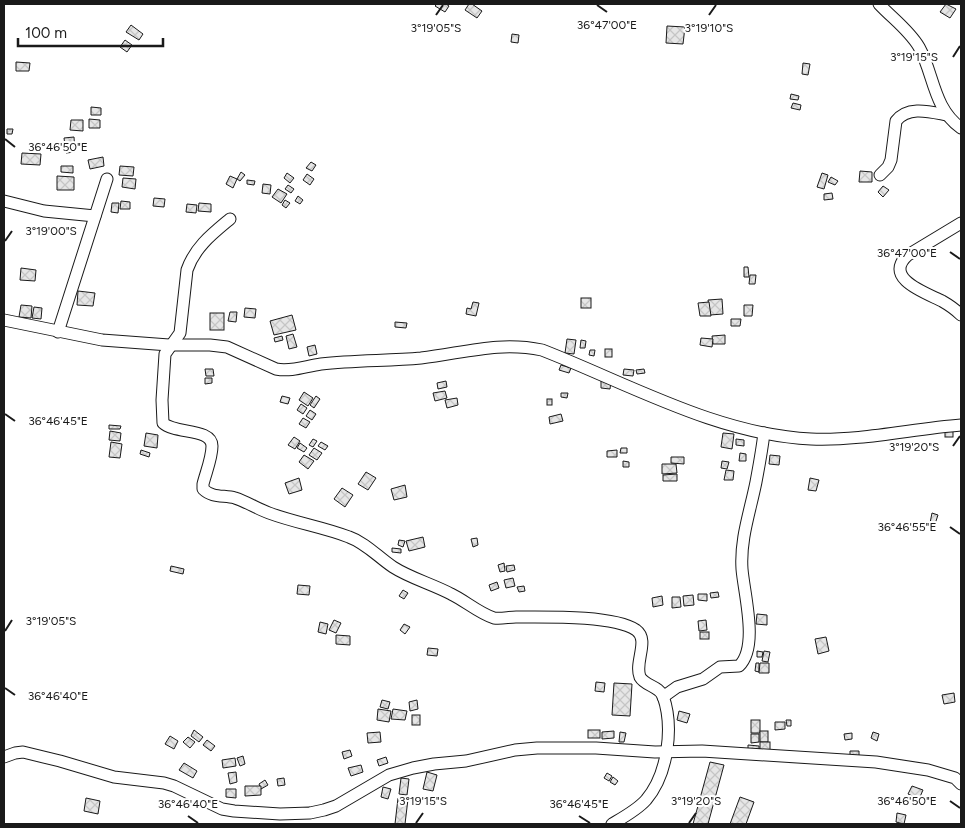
<svg xmlns="http://www.w3.org/2000/svg" width="965" height="828" viewBox="0 0 965 828" font-family="Figtree,sans-serif">
<defs>
<pattern id="building-cross-hatch" width="8" height="8" patternUnits="userSpaceOnUse" patternTransform="scale(1.25)"><rect width="8" height="8" fill="#e6e6e6"/><path d="M0 0l8 8M0 8l8-8" fill="none" stroke="#c5c5c5"/></pattern>
</defs>
<rect width="100%" height="100%" fill="#fff"/>
<g fill="url(#building-cross-hatch)" stroke="#1a1a1a">
<path d="M437 4H446L449 6 445 12 435 6Z"/>
<path d="M469 4H472L482 11 477 18 465 10Z"/>
<path d="M946 4 956 9 950 18 940 12Z"/>
<path d="M131 25 143 34 139 40 126 32Z"/>
<path d="M667 26 685 27 683 44 666 43Z"/>
<path d="M512 34 519 35 518 43 511 42Z"/>
<path d="M125 40 132 45 127 52 120 47Z"/>
<path d="M16 62 30 63 29 71H16Z"/>
<path d="M803 63 810 64 808 75 802 74Z"/>
<path d="M791 94 799 96 798 100 790 99Z"/>
<path d="M793 103 801 105 800 110 791 108Z"/>
<path d="M91 107 101 108V115H91Z"/>
<path d="M89 119 100 120V128H89Z"/>
<path d="M71 120H83V131L70 130Z"/>
<path d="M7 129H13L12 134H7Z"/>
<path d="M74 137 75 152 66 153 64 138Z"/>
<path d="M22 153 41 154 40 165 21 164Z"/>
<path d="M103 157 104 166 90 169 88 160Z"/>
<path d="M311 162 316 165 312 171 306 168Z"/>
<path d="M61 166H73V173L61 172Z"/>
<path d="M120 166 134 167 133 176 119 175Z"/>
<path d="M860 171 872 172V182H859Z"/>
<path d="M241 172 245 175 240 181 237 179Z"/>
<path d="M287 173 294 178 290 183 284 178Z"/>
<path d="M822 173 828 175 824 189 817 187Z"/>
<path d="M307 174 314 179 310 185 303 180Z"/>
<path d="M57 176 74 177V190H57Z"/>
<path d="M230 176 237 179 233 188 226 184Z"/>
<path d="M831 177 838 181 835 185 828 182Z"/>
<path d="M123 178 136 179 135 189 122 187Z"/>
<path d="M247 180 255 181 254 185 247 184Z"/>
<path d="M263 184 271 185 270 194 262 193Z"/>
<path d="M288 185 294 189 291 193 285 189Z"/>
<path d="M883 186 889 190 883 197 878 192Z"/>
<path d="M278 189 287 194 281 203 272 197Z"/>
<path d="M832 193 833 199 824 200V194Z"/>
<path d="M298 196 303 200 300 204 295 201Z"/>
<path d="M154 198 165 199 164 207 153 206Z"/>
<path d="M285 200 290 203 286 208 282 205Z"/>
<path d="M121 201 130 202V209H120Z"/>
<path d="M112 203H119L118 213 111 212Z"/>
<path d="M199 203 211 204V212L198 211Z"/>
<path d="M187 204 197 205 196 213 186 212Z"/>
<path d="M744 267H748L749 277H744Z"/>
<path d="M21 268 36 270 35 281 20 280Z"/>
<path d="M750 275H756L755 284H749Z"/>
<path d="M78 291 95 293 93 306 77 305Z"/>
<rect x="581" y="298" width="10" height="10"/>
<path d="M722 299 723 314 710 315 708 300Z"/>
<path d="M473 302 479 303 476 316 466 314 467 308 471 309Z"/>
<path d="M709 302 711 316H700L698 303Z"/>
<path d="M21 305 32 306 31 318 19 317Z"/>
<path d="M744 305H753L752 316H744Z"/>
<path d="M34 307 42 308 41 319 32 318Z"/>
<path d="M245 308 256 309 255 318 244 317Z"/>
<path d="M230 312H237L236 322 228 321Z"/>
<rect x="210" y="313" width="14" height="17"/>
<path d="M292 315 296 330 274 335 270 321Z"/>
<path d="M731 319H741L740 326H731Z"/>
<path d="M395 322 407 323 406 328 395 327Z"/>
<path d="M293 334 297 347 289 349 286 336Z"/>
<path d="M725 335V344H713L712 336Z"/>
<path d="M282 336 283 340 275 342 274 338Z"/>
<path d="M701 338 713 339 712 347 700 345Z"/>
<path d="M567 339 576 340 574 354 565 353Z"/>
<path d="M581 340 586 341 585 348H580Z"/>
<path d="M315 345 317 354 309 356 307 347Z"/>
<rect x="605" y="349" width="7" height="8"/>
<path d="M590 350H595L594 356 589 355Z"/>
<path d="M561 365 571 368 569 373 559 370Z"/>
<path d="M205 369H213L214 376H206Z"/>
<path d="M624 369 634 370 633 376 623 375Z"/>
<path d="M644 369 645 373 637 374 636 370Z"/>
<path d="M205 378H212V383L205 384Z"/>
<path d="M601 380 611 381 610 389 601 388Z"/>
<path d="M446 381 447 387 438 389 437 383Z"/>
<path d="M445 391 447 398 435 401 433 393Z"/>
<path d="M304 392 313 398 308 406 299 400Z"/>
<path d="M561 393H568L567 398 561 397Z"/>
<path d="M282 396 290 398 288 404 280 402Z"/>
<path d="M316 396 320 399 314 408 310 405Z"/>
<path d="M457 398 458 405 447 408 445 400Z"/>
<rect x="547" y="399" width="5" height="6"/>
<path d="M301 404 307 408 303 414 297 410Z"/>
<path d="M310 410 316 414 312 420 306 416Z"/>
<path d="M561 414 563 421 550 424 549 417Z"/>
<path d="M303 418 310 422 306 428 299 424Z"/>
<path d="M109 425 121 426 120 429H109Z"/>
<rect x="945" y="430" width="8" height="7"/>
<path d="M110 431 121 433 120 441 109 440Z"/>
<path d="M146 433 158 435 157 448 144 446Z"/>
<path d="M723 433 734 434 732 449 721 447Z"/>
<path d="M294 437 300 441 295 449 288 445Z"/>
<path d="M313 439 317 441 313 447 309 445Z"/>
<path d="M736 439 744 440V446L736 445Z"/>
<path d="M111 442 122 444 120 458 109 457Z"/>
<path d="M321 442 328 446 325 450 318 446Z"/>
<path d="M300 443 307 448 304 452 297 448Z"/>
<path d="M314 448 322 453 317 460 309 455Z"/>
<path d="M621 448H627V453H620Z"/>
<path d="M141 450 150 453 149 457 140 454Z"/>
<path d="M617 450V457H607V451Z"/>
<path d="M740 453 746 454V461H739Z"/>
<path d="M304 455 314 461 308 469 299 462Z"/>
<path d="M770 455 780 456 779 465 769 464Z"/>
<path d="M671 457H684V464L671 463Z"/>
<path d="M623 461 629 462V467H623Z"/>
<path d="M722 461 729 462 727 469 721 468Z"/>
<path d="M662 464H676L677 473 662 474Z"/>
<path d="M726 470 734 471 733 480H724Z"/>
<path d="M366 472 376 478 368 490 358 484Z"/>
<path d="M677 474V481H663V475Z"/>
<path d="M299 478 302 490 289 494 285 483Z"/>
<path d="M810 478 819 480 816 491 808 490Z"/>
<path d="M405 485 407 497 394 500 391 489Z"/>
<path d="M342 488 353 495 345 507 334 499Z"/>
<path d="M932 513 938 515 935 524 930 523Z"/>
<path d="M423 537 425 547 409 551 406 541Z"/>
<path d="M477 538 478 545 473 547 471 539Z"/>
<path d="M399 540 405 541 403 547 398 545Z"/>
<path d="M392 548 401 549V553L392 552Z"/>
<path d="M504 563 505 571 500 572 498 565Z"/>
<path d="M514 565 515 570 507 572 506 566Z"/>
<path d="M171 566 184 569 183 574 170 571Z"/>
<path d="M513 578 515 586 506 588 504 580Z"/>
<path d="M497 582 499 588 491 591 489 585Z"/>
<path d="M298 585 310 586 309 595 297 594Z"/>
<path d="M524 586 525 591 519 592 517 587Z"/>
<path d="M403 590 408 593 404 599 399 596Z"/>
<path d="M718 592 719 597 711 598 710 593Z"/>
<path d="M698 594H707V601L698 600Z"/>
<path d="M693 595 694 605 684 606 683 596Z"/>
<path d="M662 596 663 605 653 607 652 598Z"/>
<path d="M672 597H680L681 607 672 608Z"/>
<path d="M757 614 767 615V625L756 624Z"/>
<path d="M334 620 341 623 336 633 329 630Z"/>
<path d="M706 620 707 630 699 631 698 621Z"/>
<path d="M320 622 328 624 326 634 318 632Z"/>
<path d="M404 624 410 627 405 634 400 630Z"/>
<rect x="700" y="632" width="9" height="7"/>
<path d="M336 635 350 636V645L336 644Z"/>
<path d="M826 637 829 651 818 654 815 639Z"/>
<path d="M428 648 438 649 437 656 427 655Z"/>
<path d="M757 651 763 652 762 657H757Z"/>
<path d="M764 651 770 652 768 662 762 661Z"/>
<path d="M756 663H759V672L755 671Z"/>
<path d="M760 663H769V673H759Z"/>
<path d="M596 682 605 683 604 692 595 691Z"/>
<path d="M614 683 632 684 630 716 612 715Z"/>
<path d="M954 693 955 702 944 704 942 695Z"/>
<path d="M382 700 390 702 388 709 380 707Z"/>
<path d="M417 700 418 709 410 711 409 702Z"/>
<path d="M378 709 391 711 389 722 377 720Z"/>
<path d="M393 709 407 711 405 720 391 719Z"/>
<path d="M679 711 690 714 687 723 677 720Z"/>
<rect x="412" y="715" width="8" height="10"/>
<rect x="751" y="720" width="9" height="13"/>
<path d="M786 720H791V726H787Z"/>
<path d="M775 722H785V729L775 730Z"/>
<path d="M194 730 203 737 199 742 191 736Z"/>
<rect x="588" y="730" width="12" height="8"/>
<path d="M614 731V738L602 739V732Z"/>
<rect x="760" y="731" width="8" height="11"/>
<path d="M380 732 381 742 368 743 367 733Z"/>
<path d="M620 732 626 733 624 742H619Z"/>
<path d="M873 732 879 734 877 741 871 738Z"/>
<path d="M852 733V739L845 740 844 734Z"/>
<path d="M751 734H759V742L751 743Z"/>
<path d="M170 736 178 741 174 749 165 744Z"/>
<path d="M188 737 195 742 190 748 183 742Z"/>
<path d="M207 740 215 746 211 751 203 745Z"/>
<rect x="760" y="742" width="10" height="11"/>
<path d="M748 745 759 746V754H748Z"/>
<path d="M350 750 352 756 344 759 342 752Z"/>
<path d="M850 751H859V757L850 756Z"/>
<path d="M243 756 245 764 240 766 237 758Z"/>
<path d="M386 757 388 763 379 766 377 760Z"/>
<path d="M235 758 236 766 223 768 222 760Z"/>
<path d="M710 762 724 765 708 824H693Z"/>
<path d="M184 763 197 771 193 778 179 770Z"/>
<path d="M361 765 363 772 351 776 348 768Z"/>
<path d="M236 772 237 782 230 784 228 773Z"/>
<path d="M427 772 437 775 433 791 423 789Z"/>
<path d="M607 773 612 776 609 781 604 778Z"/>
<path d="M613 777 618 781 615 785 610 782Z"/>
<path d="M284 778 285 785 278 786 277 779Z"/>
<path d="M401 778 409 779 407 795 399 794Z"/>
<path d="M265 780 268 785 261 789 259 784Z"/>
<path d="M245 786H261V795L245 796Z"/>
<path d="M912 786 923 790 919 799 908 794Z"/>
<path d="M383 787 391 789 388 799 381 797Z"/>
<path d="M226 789H236V798L226 797Z"/>
<path d="M740 797 754 802 746 824H730Z"/>
<path d="M86 798 100 801 98 814 84 811Z"/>
<path d="M398 798 408 799 405 824H395Z"/>
<path d="M897 813 906 815 904 824 896 822Z"/>
</g>
<g fill="none" stroke-linecap="round" stroke-linejoin="round">
<defs>
<g id="minor">
<path d="M879 4C892 18 909 30 919 47 934 74 933 108 961 128"/>
<path d="M880 175 888 167 891 160 896 121C908 105 931 112 947 115"/>
<path d="M4 201 44 211 95 216"/>
<path d="M230 219C212 234 195 247 187 270L180 333 165 354 162 400 163 423C175 434 212 428 212 446 212 458 206 472 203 484V489C212 498 224 495 235 498 247 502 258 509 269 513 296 523 323 527 349 537 366 543 378 557 393 567 410 578 432 584 451 594 464 600 480 614 494 618 501 619 509 617 516 617 545 617 613 615 636 630 650 640 634 662 640 677 645 686 659 686 663 696 674 727 668 774 646 800 637 810 624 817 612 824"/>
<path d="M961 223 908 255C882 278 926 293 942 301 949 305 955 309 961 315"/>
<path d="M4 320 102 340 169 345H210L227 347 276 369C292 372 306 366 321 364 354 360 388 361 421 358 464 353 499 341 542 350 627 383 718 435 811 439 861 441 911 429 961 425"/>
<path d="M58 332 107 179"/>
<path d="M663 697 677 687 703 679 720 667 739 666C759 647 744 594 742 569 740 539 750 512 756 482 759 466 762 450 764 433"/>
<path d="M4 757 15 753 23 752 60 761 114 777 164 783 174 786 222 809 234 811 280 814 310 813 324 810 336 806 389 775 413 768 434 764 466 761 515 750 537 748H596L655 752 702 751 876 762 928 770 955 778 961 784"/>
</g>
</defs>
<use href="#minor" stroke="#1a1a1a" stroke-width="13"/>
<use href="#minor" stroke="#fff" stroke-width="11"/>
</g>
<path fill="none" stroke="#1a1a1a" stroke-width="2" d="M597 5 607 12M436 15 443 5M709 15 716 5M953 57 960 46M5 139 15 147M5 241 12 231M950 252 960 259M5 414 15 421M953 446 960 436M950 527 960 534M5 631 12 620M5 688 15 695M950 801 960 808M188 816 198 823M579 816 590 823M416 823 423 813M689 823 696 813"/>
<g font-size="12" text-anchor="middle" fill="#1a1a1a" stroke="#fff" stroke-width="4" stroke-linejoin="round" paint-order="stroke">
<text x="607" y="29">36°47'00"E</text>
<text x="436" y="32">3°19'05"S</text>
<text x="709" y="32">3°19'10"S</text>
<text x="914" y="61">3°19'15"S</text>
<text x="58" y="151">36°46'50"E</text>
<text x="51" y="235">3°19'00"S</text>
<text x="907" y="257">36°47'00"E</text>
<text x="58" y="425">36°46'45"E</text>
<text x="914" y="451">3°19'20"S</text>
<text x="907" y="531">36°46'55"E</text>
<text x="51" y="625">3°19'05"S</text>
<text x="58" y="700">36°46'40"E</text>
<text x="423" y="805">3°19'15"S</text>
<text x="696" y="805">3°19'20"S</text>
<text x="907" y="805">36°46'50"E</text>
<text x="188" y="808">36°46'40"E</text>
<text x="579" y="808">36°46'45"E</text>
</g>
<rect width="965" height="828" fill="none" stroke="#1a1a1a" stroke-width="10"/>
<path d="M18 38v8h145v-8" fill="none" stroke="#1a1a1a" stroke-width="2.5"/>
<text x="25" y="38" font-size="15" fill="#1a1a1a" stroke="#ffffff" stroke-width="4" paint-order="stroke">100 m</text>
</svg>
